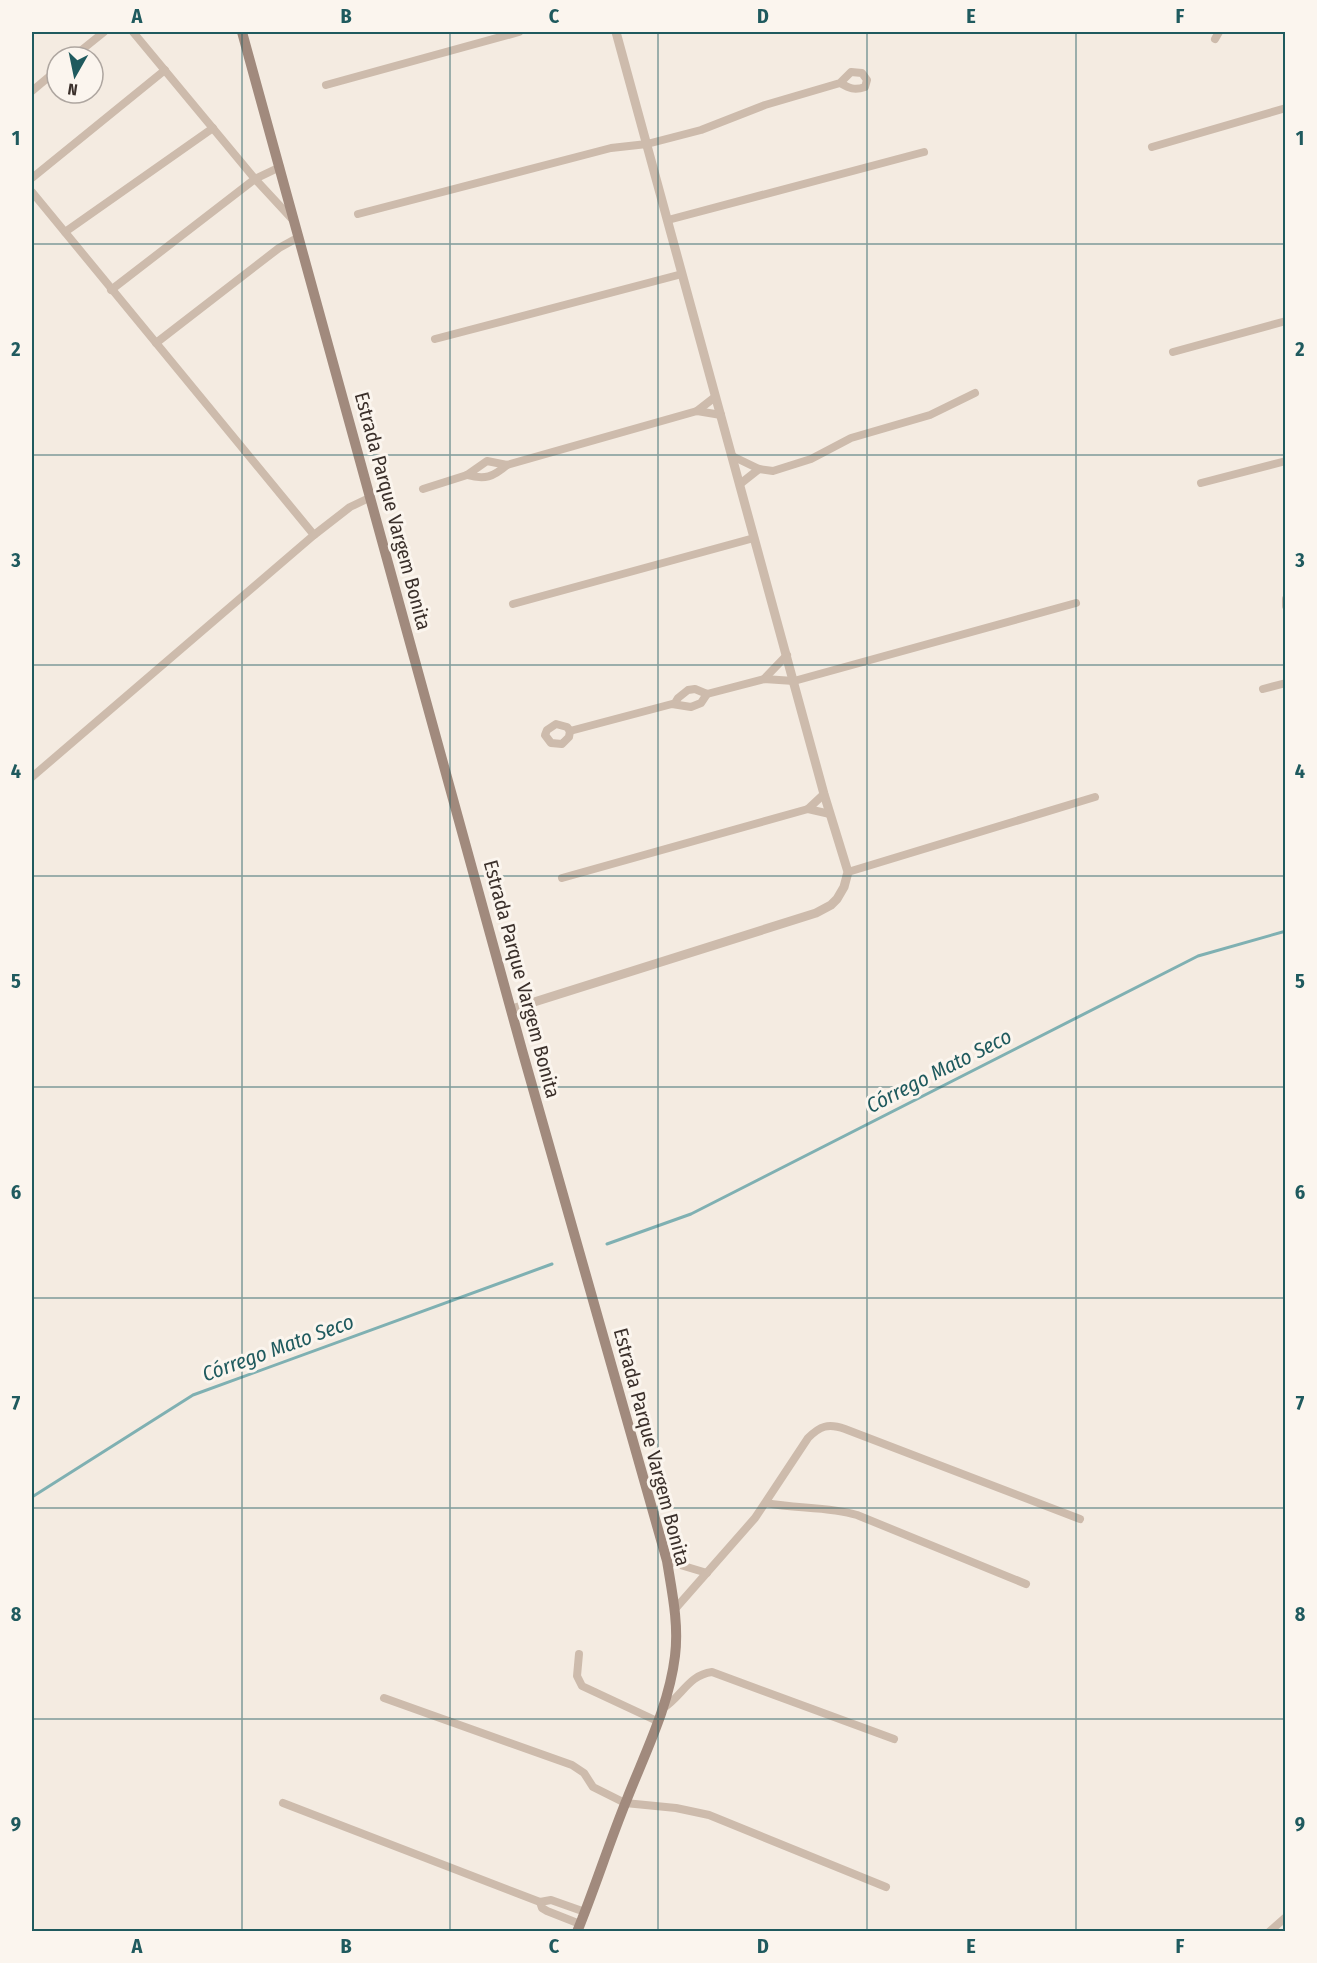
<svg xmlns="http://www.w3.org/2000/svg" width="1317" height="1963" viewBox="0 0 1317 1963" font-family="'Fira Sans Condensed',sans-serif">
<rect width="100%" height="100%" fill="#f4ebe1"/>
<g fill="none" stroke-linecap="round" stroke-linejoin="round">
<g stroke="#7fb0b2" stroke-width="3">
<path d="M607 1244 691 1214 1198 956 1286 931"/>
<path d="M32 1497 193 1395 552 1264"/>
</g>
<g stroke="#cdbbac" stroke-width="8">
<path d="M133 32 255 179 293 220"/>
<path d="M1215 39 1219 32"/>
<path d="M73 57 104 32"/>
<path d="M326 85 519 32"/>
<path d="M32 91 57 70"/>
<path d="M1152 147 1286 108"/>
<path d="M32 178 165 70"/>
<path d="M32 192 314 535"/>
<path d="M358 214 611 148 647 144 701 130 765 105 840 83C849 88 854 91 865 87L867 80 862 73 851 72 840 83"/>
<path d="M668 220 924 152"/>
<path d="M65 232 213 128"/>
<path d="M111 290 255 179 280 167"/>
<path d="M435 339 682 274"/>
<path d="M156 343 279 248 299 237"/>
<path d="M1173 352 1286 321"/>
<path d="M697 411 715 397"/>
<path d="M732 456 759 469 773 471 811 459 851 438 930 415 975 393"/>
<path d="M467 475C485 480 493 477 507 465"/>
<path d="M1201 483 1286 461"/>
<path d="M740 484 759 469"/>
<path d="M423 489 467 475 487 461 507 465 697 411 721 415"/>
<path d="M1286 599V606"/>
<path d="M513 604 754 538"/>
<path d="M764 679 787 655"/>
<path d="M1263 689 1286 683"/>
<path d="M675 703 678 698 688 690 695 689 707 694 764 679 794 681 1076 603"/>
<path d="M556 724 567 727 570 731 569 737 562 744 551 743 545 735 547 730Z"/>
<path d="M570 731 672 704 691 707 701 703 707 694"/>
<path d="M32 777 314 535 350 507 369 498"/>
<path d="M808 809 830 814"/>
<path d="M848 872 1095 797"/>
<path d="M562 878 808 809 824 794"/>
<path d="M766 1503C796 1509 828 1506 857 1515L1026 1584"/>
<path d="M667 1561 707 1573"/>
<path d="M675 1609 755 1518 808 1438C820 1426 828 1423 845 1429L1080 1519"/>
<path d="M579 1654 577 1676 582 1686 657 1721"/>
<path d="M384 1698 572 1765 584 1773 593 1787 625 1803 676 1808 709 1815 886 1887"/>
<path d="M662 1709C682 1697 688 1675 712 1672L894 1739"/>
<path d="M283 1803 540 1902 551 1900 585 1912"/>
<path d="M540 1902 542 1908 547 1911 580 1924"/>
<path d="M1269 1932 1286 1917"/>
</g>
<path stroke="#cdbbac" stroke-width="9" d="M512 1009 816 913 831 905 837 899 844 887 848 872 824 794 616 32"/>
<path stroke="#a18a7d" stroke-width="10" d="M242 32 522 1050 667 1561C672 1592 679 1624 675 1656 669 1706 645 1753 627 1799 609 1843 595 1888 577 1932"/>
</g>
<path fill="none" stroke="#1f5a5e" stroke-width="1.5" stroke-opacity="0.55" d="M242 32V1932M450 32V1932M658 32V1932M867 32V1932M1076 32V1932M32 244H1286M32 455H1286M32 665H1286M32 876H1286M32 1087H1286M32 1298H1286M32 1508H1286M32 1719H1286"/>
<g text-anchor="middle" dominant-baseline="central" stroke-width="6" stroke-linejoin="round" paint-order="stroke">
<g font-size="20" fill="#3b302b" stroke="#fbf5ee">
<text transform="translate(393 511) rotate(75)">Estrada Parque Vargem Bonita</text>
<text transform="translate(522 979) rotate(75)">Estrada Parque Vargem Bonita</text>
<text transform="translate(652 1447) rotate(75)">Estrada Parque Vargem Bonita</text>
</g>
<g font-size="21" font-style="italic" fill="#1f5a5e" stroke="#fbf5ee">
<text transform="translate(939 1071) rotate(-27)">Córrego Mato Seco</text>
<text transform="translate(278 1348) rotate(-20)">Córrego Mato Seco</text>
</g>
</g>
<rect width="1317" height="1963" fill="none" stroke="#fbf5ee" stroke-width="66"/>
<g transform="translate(75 75) rotate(189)"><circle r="28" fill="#fbf5ee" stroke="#aea6a0" stroke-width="1.5"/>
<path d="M0-4.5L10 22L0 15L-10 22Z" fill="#1f5a5e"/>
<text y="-9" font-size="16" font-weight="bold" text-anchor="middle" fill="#3b302b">N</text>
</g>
<rect x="33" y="33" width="1251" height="1897" fill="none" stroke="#1f5a5e" stroke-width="2"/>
<g font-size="20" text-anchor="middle" font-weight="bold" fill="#1f5a5e">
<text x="137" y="23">A</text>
<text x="346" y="23">B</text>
<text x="554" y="23">C</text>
<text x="763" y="23">D</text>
<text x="971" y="23">E</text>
<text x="1180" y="23">F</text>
<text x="16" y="145">1</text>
<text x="1300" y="145">1</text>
<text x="16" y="356">2</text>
<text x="1300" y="356">2</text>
<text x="16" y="567">3</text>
<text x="1300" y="567">3</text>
<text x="16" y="778">4</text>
<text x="1300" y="778">4</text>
<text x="16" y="988">5</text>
<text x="1300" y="988">5</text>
<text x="16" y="1199">6</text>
<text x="1300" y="1199">6</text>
<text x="16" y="1410">7</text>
<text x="1300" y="1410">7</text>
<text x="16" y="1621">8</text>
<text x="1300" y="1621">8</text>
<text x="16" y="1831">9</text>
<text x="1300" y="1831">9</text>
<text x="137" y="1953">A</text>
<text x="346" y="1953">B</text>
<text x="554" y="1953">C</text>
<text x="763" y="1953">D</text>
<text x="971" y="1953">E</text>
<text x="1180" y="1953">F</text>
</g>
</svg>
